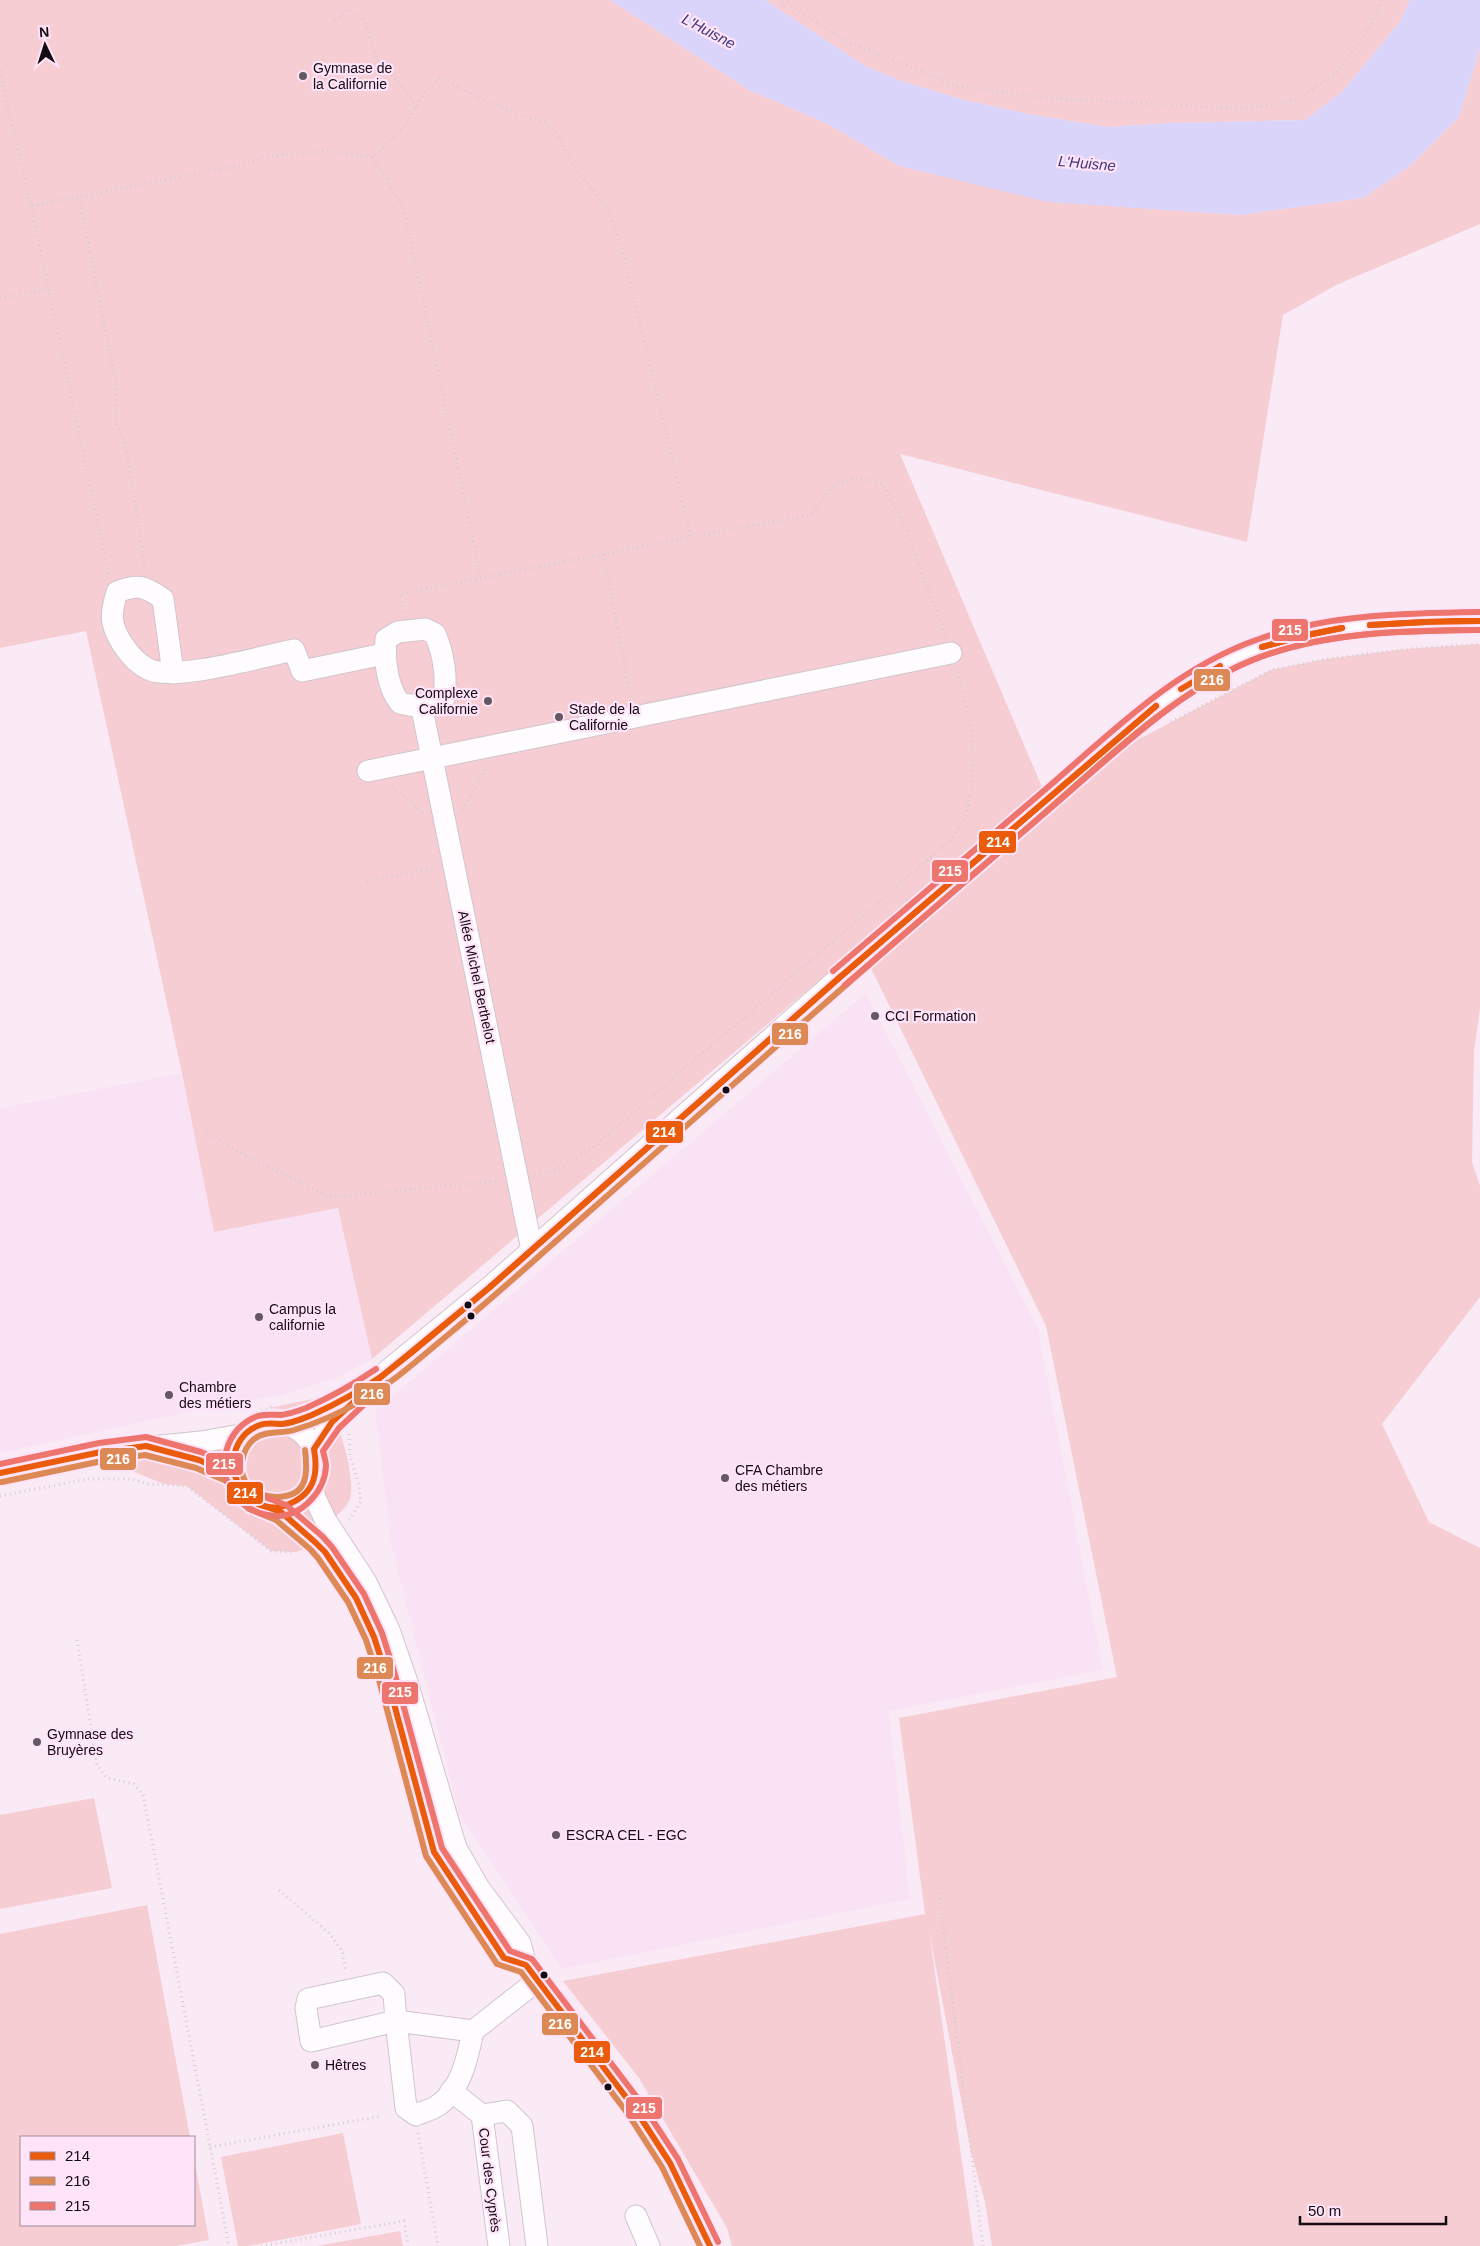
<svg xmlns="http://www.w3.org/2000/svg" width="1480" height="2246" viewBox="0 0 1480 2246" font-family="Helvetica,sans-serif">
<rect width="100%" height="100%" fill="#f9eaf6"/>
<g fill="#fae2f5">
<path d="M866 993 1038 1329 1103 1670 889 1711 910 1899 562 1969 459 1814 391 1545 375 1411Z"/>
<path d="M182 1073 214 1231 338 1208 372 1359 339 1377 278 1396 202 1409 0 1453V1108Z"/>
</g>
<g fill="#f6cdd2">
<path d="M0 0H610L749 90 828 124 899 166 1053 202 1240 215 1363 198 1410 166 1459 117 1480 48V224L1336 285 1283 315 1247 542 900 454 1042 787 862 944 372 1359 338 1208 214 1232 182 1073 86 631 0 648Z"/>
<path d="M765 0H1410L1400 22 1343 91 1305 120 1172 123 1107 127 1028 114 964 100 901 81 865 66Z"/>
<path d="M1480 644V1009L1474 1051 1472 1162 1480 1186V1297L1382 1424 1429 1522 1480 1548V2246H992L985 2202 971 2152 929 1931 974 2246H732L727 2228 639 2078 563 1981 925 1914 899 1718 1117 1677 1046 1326 865 956 1112 743 1141 738 1271 670 1326 659 1406 649Z"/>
<path d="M313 1399C323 1406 332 1419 338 1429 345 1443 356 1487 349 1501 342 1517 319 1525 305 1533L308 1548 296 1552 271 1551 187 1486 164 1484 112 1463 146 1446 241 1440C233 1453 231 1466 236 1481 244 1506 284 1517 303 1497 322 1476 321 1446 298 1429L301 1417 281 1409 269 1408Z"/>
<circle cx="275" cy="1465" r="31"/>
<path d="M94 1798 112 1888 0 1909V1815Z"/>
<path d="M147 1905 190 2137H21V2225H194V2158L209 2240 176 2246H0V1934Z"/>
<path d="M343 2133 361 2224 249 2246H238L221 2157Z"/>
<path d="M400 2231 403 2246H317Z"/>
</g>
<path fill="#dad4fa" d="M610 0H765L865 66 901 81 964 100 1028 114 1107 127 1172 123 1305 120 1343 91 1400 22 1410 0H1480V48L1459 117 1410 166 1363 198 1240 215 1048 202 899 166 828 124 749 90Z"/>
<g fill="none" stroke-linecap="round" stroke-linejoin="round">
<defs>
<g id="minor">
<path d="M425 629 435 634C444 655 447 676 444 698 429 707 416 707 400 703 387 687 384 660 386 639L398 632Z"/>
<path d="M173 673 163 599C145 586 138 584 117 592 110 615 110 625 123 645 129 654 138 664 148 669 174 682 263 656 294 650L302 671 384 654"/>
<path d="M421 704 532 1250"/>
<path d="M368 771 951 653"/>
<circle cx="275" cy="1465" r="42"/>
<path d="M285 1424 322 1410 348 1397"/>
<path d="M314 1449 332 1422 369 1386 490 1287 839 978 1156 706C1189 684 1224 660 1262 647 1331 622 1408 622 1480 621"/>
<path d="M163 1451 199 1460 234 1475"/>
<path d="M0 1473 101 1452 201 1442 246 1434"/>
<path d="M314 1482V1496L326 1521 366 1582 389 1630 407 1682 456 1848 479 1888 520 1943 526 1965 635 2109 670 2163 710 2246"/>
<path d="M272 1507 281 1512 325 1552 356 1598 374 1637 386 1674 434 1852 504 1958 526 1965"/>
<path d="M383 1983 394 1994 396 2021 311 2041 306 2008 308 1999Z"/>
<path d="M473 2031 396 2021 406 2108 416 2115C422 2112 431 2110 437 2106 461 2091 468 2056 473 2031L538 1980"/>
<path d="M451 2091 482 2115 499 2246"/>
<path d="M482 2115 507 2111 522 2126 537 2246"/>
<path d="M636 2216 649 2246"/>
</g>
</defs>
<use href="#minor" stroke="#d1c5ce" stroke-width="23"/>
<g stroke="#d3ced1" stroke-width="3" stroke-dasharray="1 4" stroke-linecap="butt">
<path d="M783 0 844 40 957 86 1048 98 1206 107H1258L1299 99 1339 71 1373 21 1382 0"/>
<path d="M335 21 348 9 364 20 379 64 399 82 416 107"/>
<path d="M0 71 31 206 241 165 266 156 327 151 373 157 405 126 425 91 440 78 492 104 546 123 558 136 576 170 606 206 621 244 691 537 811 515 834 485 857 477 883 484 904 525 945 635"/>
<path d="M373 157 404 209 481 578"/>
<path d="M79 198 116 381 115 422 124 440 128 458 145 568"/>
<path d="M31 206 109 575"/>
<path d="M0 298 48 289"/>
<path d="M603 554 631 698"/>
<path d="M403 612 400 594 691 537"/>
<path d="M1171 722 1271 670 1326 659 1406 649 1480 644"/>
<path d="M392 786 423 813"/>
<path d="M463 810 486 767"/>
<path d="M367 881 436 868"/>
<path d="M206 1133 237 1151 329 1197 499 1181"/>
<path d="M535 1175 553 1171 591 1149 952 839C956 831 963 822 966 812 980 768 971 715 957 672"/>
<path d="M252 1415 274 1406"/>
<path d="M349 1434 350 1456 359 1485 361 1502 349 1520"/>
<path d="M0 1496 87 1479H131L148 1484 187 1486 271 1551 295 1552"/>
<path d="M77 1640 97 1765 107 1778 134 1784 143 1794 229 2246"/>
<path d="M279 1890 329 1933 342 1951 346 1972"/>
<path d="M939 1893 983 2246"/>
<path d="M418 2133 438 2246"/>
<path d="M210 2147 381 2116"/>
<path d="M261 2246 404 2221 408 2246"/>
</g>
<use href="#minor" stroke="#fefcfe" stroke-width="21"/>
<defs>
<g id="bus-1">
<path d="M1453 621 1425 622 1480 621Z"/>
<path d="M1370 625 1425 622"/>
<path d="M1370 625 1425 622"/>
<path d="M1302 636 1342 628"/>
<path d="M1302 636 1342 628"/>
<path d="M1262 647 1302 636"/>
<path d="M1262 647 1302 636"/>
<path d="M1181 689 1220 666"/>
<path d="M839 978 1156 706"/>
<path d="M839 978 1156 706"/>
<path d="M490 1287 839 978"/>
<path d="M490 1287 839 978"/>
<path d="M382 1376 332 1422 314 1449C319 1477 313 1496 284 1506 274 1509 260 1507 251 1500 226 1480 227 1437 260 1425 267 1422 275 1424 282 1424 293 1423 302 1419 312 1415 336 1404 360 1391 382 1376Z"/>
<path d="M382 1376 490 1287"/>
<path d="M382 1376 410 1354 490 1287"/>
<path d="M0 1473 101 1452 146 1446 199 1460 234 1475"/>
<path d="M244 1494 258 1504 281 1512 316 1543 325 1552 356 1598 374 1637 386 1674 434 1852 504 1958 526 1965 635 2109 670 2163 710 2246"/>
</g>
<g id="bus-2">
<path d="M305 1450C308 1474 308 1497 276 1497 265 1497 253 1492 247 1484 237 1471 242 1449 254 1439 266 1430 281 1434 294 1430 318 1423 342 1412 363 1400 394 1382 421 1357 449 1334 500 1292 549 1247 599 1203 741 1078 881 952 1025 830 1093 772 1168 695 1250 661 1323 631 1403 631 1480 630"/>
<path d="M2 1482 102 1461 145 1455 196 1468 231 1483"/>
<path d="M237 1499 249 1509 276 1520 310 1549 318 1558 348 1602 366 1640 378 1676 426 1856 497 1964 521 1972 628 2114 662 2167 700 2246"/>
</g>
<g id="bus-3">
<path d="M833 971C904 910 975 849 1047 788 1112 732 1176 667 1259 639 1330 614 1406 613 1480 612"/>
<path d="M845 985C917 923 989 861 1060 800 1123 746 1184 685 1263 656 1332 631 1407 631 1480 630"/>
<path d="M376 1369C354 1384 331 1397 306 1408 298 1411 290 1414 281 1415 273 1415 266 1414 258 1416 225 1427 213 1472 237 1498 249 1510 260 1515 277 1516 302 1516 325 1491 326 1466 326 1461 324 1456 323 1451L339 1428 387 1383"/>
<path d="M0 1464 99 1443 146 1437 201 1452 237 1467"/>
<path d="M249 1487 262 1496 286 1505 322 1536 332 1547 364 1594 382 1633 394 1671 442 1848 510 1951 532 1959 642 2104 678 2159 718 2242"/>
</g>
</defs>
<use href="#bus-1" stroke="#ffe4f9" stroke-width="10"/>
<use href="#bus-2" stroke="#ffe4f9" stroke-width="10"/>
<use href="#bus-3" stroke="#ffe4f9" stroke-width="10"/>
<use href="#bus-1" stroke="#ea5b0c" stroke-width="6"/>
<use href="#bus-2" stroke="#dd8956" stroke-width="6"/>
<use href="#bus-3" stroke="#ee756d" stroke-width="6"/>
</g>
<g fill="#645862" stroke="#ffe4f9" stroke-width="2">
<circle cx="303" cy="76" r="5"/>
<circle cx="488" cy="701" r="5"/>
<circle cx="559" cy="717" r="5"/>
<circle cx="875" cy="1016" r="5"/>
<circle cx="259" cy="1317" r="5"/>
<circle cx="169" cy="1395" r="5"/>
<circle cx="725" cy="1478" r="5"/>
<circle cx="37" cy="1742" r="5"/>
<circle cx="556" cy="1835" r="5"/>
<circle cx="315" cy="2065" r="5"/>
</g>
<g fill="#140a12" stroke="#ffe4f9" stroke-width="2">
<circle cx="726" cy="1090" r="4.5"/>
<circle cx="468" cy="1305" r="4.5"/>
<circle cx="471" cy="1316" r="4.5"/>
<circle cx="544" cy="1975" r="4.5"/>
<circle cx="608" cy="2087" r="4.5"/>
</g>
<g text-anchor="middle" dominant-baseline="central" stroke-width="4.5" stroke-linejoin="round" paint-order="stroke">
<g font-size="14" fill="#140a12" stroke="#ffe4f9" text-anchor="start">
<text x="313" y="68">Gymnase de<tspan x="313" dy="16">la Californie</tspan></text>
<text x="478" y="693" text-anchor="end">Complexe<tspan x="478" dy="16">Californie</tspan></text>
<text x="569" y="709">Stade de la<tspan x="569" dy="16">Californie</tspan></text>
<text x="885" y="1016">CCI Formation</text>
<text x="269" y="1309">Campus la<tspan x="269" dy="16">californie</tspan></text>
<text x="179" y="1387">Chambre<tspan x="179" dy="16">des métiers</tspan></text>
<text x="735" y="1470">CFA Chambre<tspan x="735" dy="16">des métiers</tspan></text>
<text x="47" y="1734">Gymnase des<tspan x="47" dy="16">Bruyères</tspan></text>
<text x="566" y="1835">ESCRA CEL - EGC</text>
<text x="325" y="2065">Hêtres</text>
</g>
<g font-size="14" fill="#140a12" stroke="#ffe4f9">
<text transform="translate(477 977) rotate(78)">Allée Michel Berthelot</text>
<text transform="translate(490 2180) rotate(83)">Cour des Cyprès</text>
</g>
<g font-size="15" font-style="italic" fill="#40377c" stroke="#ffe4f9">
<text transform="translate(709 31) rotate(28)">L'Huisne</text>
<text transform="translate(1087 163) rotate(5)">L'Huisne</text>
</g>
</g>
<g stroke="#ffe4f9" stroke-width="2">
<rect x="1271" y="618" width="38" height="24" rx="5" fill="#ee756d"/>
<rect x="1193" y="668" width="38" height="24" rx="5" fill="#dd8956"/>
<rect x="978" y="830" width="39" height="24" rx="5" fill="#ea5b0c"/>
<rect x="931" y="859" width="38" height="24" rx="5" fill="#ee756d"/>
<rect x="771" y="1022" width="38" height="24" rx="5" fill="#dd8956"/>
<rect x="645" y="1120" width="39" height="24" rx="5" fill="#ea5b0c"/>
<rect x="353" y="1382" width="38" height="24" rx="5" fill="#dd8956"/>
<rect x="99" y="1447" width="38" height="24" rx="5" fill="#dd8956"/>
<rect x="205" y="1452" width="39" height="24" rx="5" fill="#ee756d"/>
<rect x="226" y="1481" width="38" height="24" rx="5" fill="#ea5b0c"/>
<rect x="356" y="1656" width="38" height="24" rx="5" fill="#dd8956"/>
<rect x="381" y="1681" width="38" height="24" rx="5" fill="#ee756d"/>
<rect x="541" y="2012" width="38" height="24" rx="5" fill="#dd8956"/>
<rect x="573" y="2040" width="38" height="24" rx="5" fill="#ea5b0c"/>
<rect x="625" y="2096" width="38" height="24" rx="5" fill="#ee756d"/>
</g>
<g font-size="14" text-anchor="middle" font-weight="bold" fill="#fff">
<text x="1290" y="635">215</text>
<text x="1212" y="685">216</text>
<text x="998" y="847">214</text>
<text x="950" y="876">215</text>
<text x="790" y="1039">216</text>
<text x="664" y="1137">214</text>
<text x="372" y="1399">216</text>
<text x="118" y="1464">216</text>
<text x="224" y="1469">215</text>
<text x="245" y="1498">214</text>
<text x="375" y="1673">216</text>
<text x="400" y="1697">215</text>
<text x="560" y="2029">216</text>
<text x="592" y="2057">214</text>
<text x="644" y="2113">215</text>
</g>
<rect x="20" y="2136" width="175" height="90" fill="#ffe4f9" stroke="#a18d9d"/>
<rect x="30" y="2152" width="25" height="8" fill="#ea5b0c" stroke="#a18d9d"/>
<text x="65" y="2161" font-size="15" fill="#140a12">214</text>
<rect x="30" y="2177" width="25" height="8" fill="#dd8956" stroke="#a18d9d"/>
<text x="65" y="2186" font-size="15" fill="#140a12">216</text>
<rect x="30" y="2202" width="25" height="8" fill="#ee756d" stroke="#a18d9d"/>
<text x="65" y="2211" font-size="15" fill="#140a12">215</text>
<g transform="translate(45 45) rotate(356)" stroke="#ffe4f9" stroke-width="4" paint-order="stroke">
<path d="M0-4L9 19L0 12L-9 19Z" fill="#140a12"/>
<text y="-8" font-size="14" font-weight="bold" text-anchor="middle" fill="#140a12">N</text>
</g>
<path d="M1300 2216v8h146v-8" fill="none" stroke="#140a12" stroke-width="2.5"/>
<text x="1308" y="2216" font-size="15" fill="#140a12" stroke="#ffe4f9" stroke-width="4" paint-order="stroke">50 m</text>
</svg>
